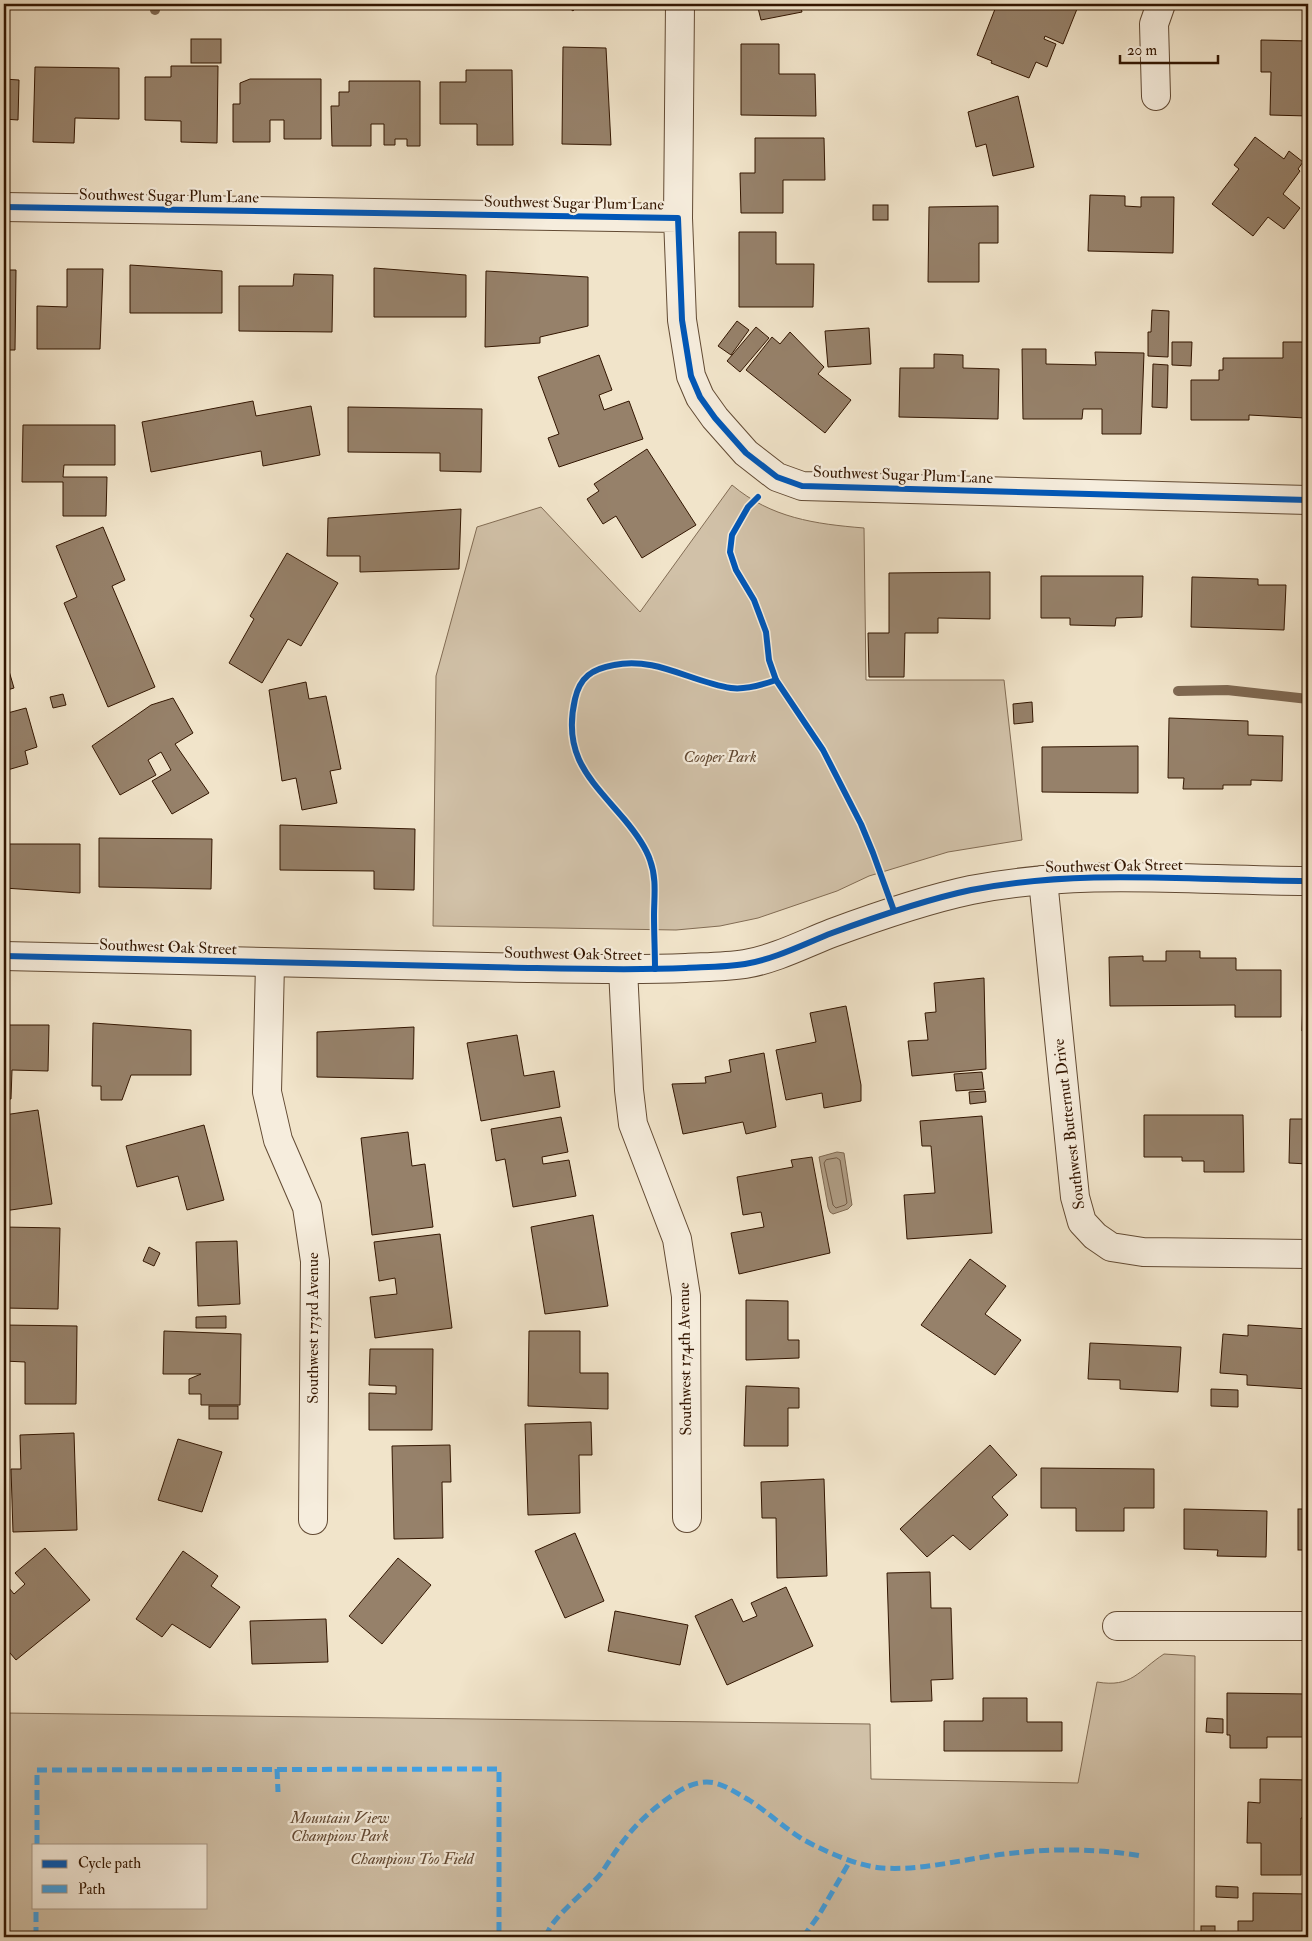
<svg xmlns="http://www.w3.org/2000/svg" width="1312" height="1941" viewBox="0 0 1312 1941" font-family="'IM FELL Double Pica',serif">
<rect width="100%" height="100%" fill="#f1e4ca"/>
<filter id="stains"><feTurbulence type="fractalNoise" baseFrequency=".004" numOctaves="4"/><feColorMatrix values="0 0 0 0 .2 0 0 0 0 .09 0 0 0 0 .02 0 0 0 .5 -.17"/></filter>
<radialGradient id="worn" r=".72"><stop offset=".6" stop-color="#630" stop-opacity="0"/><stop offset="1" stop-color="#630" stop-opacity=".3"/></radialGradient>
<g fill="#d1c1a8" stroke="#826c54" fill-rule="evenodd">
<path d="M732 485C771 518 815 524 864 528L866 680H1004L1022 840 948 852 869 876 837 891 758 918 720 926 676 930 433 926 436 676 477 527 541 507 640 612Z"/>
<path d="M1164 1654 1195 1656 1194 1937H4V1713L870 1724 871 1779 1078 1783 1097 1682C1132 1688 1138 1671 1164 1654ZM34 1845H206V1907H34Z"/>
</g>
<path fill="#b09e86" stroke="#7e6851" d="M837 1152 844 1153 852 1205 848 1209 833 1214 830 1212 828 1207 819 1157Z"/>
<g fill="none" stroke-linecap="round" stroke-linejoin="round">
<path stroke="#725a44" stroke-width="1" d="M837 1158 840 1160 847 1203 845 1205 836 1208 833 1205 824 1163 826 1160Z"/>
<g stroke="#7e6851" stroke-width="10">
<path d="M155 4V10"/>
<path d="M1178 691 1227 690 1308 699"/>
</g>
</g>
<g fill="#96816a" stroke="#331601">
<path d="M564 4H579L573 11Z"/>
<path d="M757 4H800L802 12 761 20Z"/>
<path d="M997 4H1079L1063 44 1045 36 1044 39 1056 44 1047 67 1036 62 1029 78 991 63 992 61 977 55Z"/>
<rect x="191" y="39" width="30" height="24"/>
<path d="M1261 40 1308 41V116L1270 115 1271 72H1261Z"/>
<path d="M741 44H779V74H815L816 116 741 115Z"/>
<path d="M563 47 606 48 611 145 562 144Z"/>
<path d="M171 66H218L217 143 181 142V121L145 120V77H171Z"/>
<path d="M35 67 119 68V119L75 118 74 143 33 142Z"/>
<path d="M466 70H512L513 145H477V124H440V82H466Z"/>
<path d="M4 79 19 80 18 120 4 119Z"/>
<path d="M250 79H321V139H284V120H270V142H233V104H240V83Z"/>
<path d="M349 81H420V146H407V139H395V145H384V124H371V146H332L331 106H339V92H349Z"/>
<path d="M1018 96 1034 167 993 176 986 144 976 147 968 112Z"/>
<path d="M1255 137 1284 159 1289 151 1303 162 1298 169 1300 171 1283 194 1300 208 1284 229 1268 217 1253 236 1212 204 1239 169 1234 165Z"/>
<path d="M755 138H824L825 180H783V213H741L740 173H755Z"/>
<path d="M1090 195 1125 196V206L1141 207V197H1174L1173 253 1088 251Z"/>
<rect x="873" y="205" width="15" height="15"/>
<path d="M998 206V243H979V282H928L929 207Z"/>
<path d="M739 232H776V264H814L813 307H739Z"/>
<path d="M130 265 222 271V313H130Z"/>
<path d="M374 268 466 275V317H374Z"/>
<path d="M67 269H103L100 349H37V306L67 307Z"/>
<path d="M4 270H16L15 350H4Z"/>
<path d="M486 271 588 277V326L540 337V343L485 347Z"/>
<path d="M294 274 333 275 332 332 239 331V286H293Z"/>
<path d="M1152 310 1169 311 1168 357 1148 356V332H1151Z"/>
<path d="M737 321 749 330 731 355 718 346Z"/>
<path d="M756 327 769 338 740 372 727 361Z"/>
<path d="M869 328 871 364 828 367 825 331Z"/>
<path d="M790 332 824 367 818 374 851 400 825 433 746 370 772 337 780 344Z"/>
<path d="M1172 342H1192L1191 366 1172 365Z"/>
<path d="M1283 342H1304L1305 418 1249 415V420H1191V380H1219V370H1223V358H1283Z"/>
<path d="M1022 349H1046V364L1096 365 1095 352 1144 353 1141 434H1102V409H1083L1082 419H1023Z"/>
<path d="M934 354 963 355V368L999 369 998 419 899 417 900 368H934Z"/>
<path d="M599 355 612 390 599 395 604 410 629 401 643 439 559 467 548 438 559 434 538 377Z"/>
<path d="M1153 364 1168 365 1167 408 1152 407Z"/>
<path d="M253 401 256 416 311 406 320 455 263 466 261 451 151 472 142 422Z"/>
<path d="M348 407 482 409 481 472 440 471V453L348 452Z"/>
<path d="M23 425H115V465H64L63 477H107L106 516H63V482H22Z"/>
<path d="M647 449 696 525 642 558 616 516 603 524 587 499 599 491 594 484Z"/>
<path d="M461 509 459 569 360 572V556H327L328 518Z"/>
<path d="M103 527 125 580 112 586 155 687 108 707 64 603 77 597 56 546Z"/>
<path d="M287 553 338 583 301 646 288 639 262 683 229 663 254 619 250 616Z"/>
<path d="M990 572V619L938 618V633H905L904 677H869L868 633H889V573Z"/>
<path d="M1041 576H1143L1142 617 1116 618 1115 626 1070 625V618H1041Z"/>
<path d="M1192 577 1258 579V585H1286L1284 630 1191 627Z"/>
<path d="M4 654 14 688 4 691Z"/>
<path d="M306 682 309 699 326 696 341 769 330 771 337 803 302 810 296 778 282 781 269 690Z"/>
<path d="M63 694 66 705 53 708 50 697Z"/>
<path d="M173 698 193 733 175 744 209 793 172 814 152 781 171 770 161 752 148 760 156 775 120 795 92 746 151 705Z"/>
<path d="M1032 702 1033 722 1014 724 1013 704Z"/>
<path d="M26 708 37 747 25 751 28 764 4 771V714Z"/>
<path d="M1169 718 1248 721V735L1283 736 1282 781 1251 780V785H1223V789H1183L1184 778H1168Z"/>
<path d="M1138 746V793L1042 792V747Z"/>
<path d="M280 825 415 829 414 890 374 889V871L280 870Z"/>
<path d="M99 838 212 839 211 889 99 887Z"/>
<path d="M4 844H80V893L4 888Z"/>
<path d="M1166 951H1200V958H1236V970H1281V1017H1235V1005L1110 1006 1109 957 1143 956V961H1166Z"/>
<path d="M1304 960H1308V1031H1302Z"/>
<path d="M984 978 986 1069 912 1076 908 1041 928 1040 925 1013 936 1012 934 983Z"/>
<path d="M846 1006 861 1085V1101L824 1108 822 1093 786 1100 776 1050 816 1042 810 1013Z"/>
<path d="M93 1023 191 1030V1075H131L122 1100H101V1086H92Z"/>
<path d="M4 1025H49L48 1071 12 1070 11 1099H4Z"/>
<path d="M414 1027 413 1079 317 1077V1032Z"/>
<path d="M517 1035 524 1076 554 1071 560 1107 481 1121 467 1043Z"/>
<path d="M764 1053 776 1127 746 1134 743 1122 683 1134 672 1084 706 1083 705 1077 731 1072 729 1060Z"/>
<path d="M982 1072 984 1089 956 1091 954 1074Z"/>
<path d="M985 1091 986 1102 970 1104 969 1092Z"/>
<path d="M38 1110 52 1204 4 1211V1115Z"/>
<path d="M1144 1115H1243L1244 1172H1204V1161H1182V1157H1144Z"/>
<path d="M982 1116 992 1233 907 1239 904 1195 935 1193 931 1146H922L920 1121Z"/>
<path d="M561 1117 568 1152 542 1157 543 1164 569 1160 576 1196 513 1207 505 1159 496 1161 491 1129Z"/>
<path d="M1290 1119H1308V1164L1289 1163Z"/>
<path d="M204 1125 224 1200 187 1210 178 1176 137 1187 126 1146Z"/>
<path d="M408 1132 412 1166 425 1164 433 1227 372 1235 361 1138Z"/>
<path d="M812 1157 830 1253 739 1274 731 1233 764 1227 761 1212 743 1215 737 1177 793 1167 791 1160Z"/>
<path d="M593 1215 608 1306 545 1314 531 1227Z"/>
<path d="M4 1227 60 1228 58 1309 4 1308Z"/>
<path d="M440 1234 452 1328 375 1338 370 1297 397 1294 395 1278 379 1281 374 1242Z"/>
<path d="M237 1241 240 1304 198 1306 196 1242Z"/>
<path d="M149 1247 160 1253 154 1266 143 1261Z"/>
<path d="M970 1259 1006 1286 985 1314 1021 1340 995 1375 921 1325Z"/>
<path d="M746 1300 788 1301V1340H799V1358L746 1360Z"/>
<path d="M226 1316V1328H196V1317Z"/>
<path d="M4 1325 77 1326 76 1404H25V1362L4 1361Z"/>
<path d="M1248 1325 1308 1329V1389L1247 1385V1375L1220 1373 1223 1334 1248 1336Z"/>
<path d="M164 1331 241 1334 240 1405H201V1394H189V1379L201 1374H163Z"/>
<path d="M529 1331H580V1373H608V1409L528 1406Z"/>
<path d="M1090 1343 1181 1347 1178 1392 1120 1389V1380L1088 1379Z"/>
<path d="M370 1349H433L432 1430H369V1393L396 1394V1386L369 1385Z"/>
<path d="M746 1386 799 1388V1408H788V1446H744Z"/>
<path d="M1211 1389 1238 1390V1407L1211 1406Z"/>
<rect x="209" y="1406" width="29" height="13"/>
<path d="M591 1422 592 1455H579L580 1513 528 1515 525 1424Z"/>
<path d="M74 1433 77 1530 13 1532 11 1469H21L20 1435Z"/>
<path d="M178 1439 222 1452 202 1512 158 1500Z"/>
<path d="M450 1445 451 1482H442L443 1538 394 1539 392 1446Z"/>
<path d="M990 1445 1017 1475 992 1497 1008 1515 970 1550 953 1535 927 1557 900 1529Z"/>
<path d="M1041 1468 1154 1469V1508H1124V1531H1076V1508H1041Z"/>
<path d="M824 1479 827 1576 777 1578 776 1518H762L761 1482Z"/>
<path d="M1184 1509 1267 1511 1266 1557 1217 1556 1218 1550 1184 1549Z"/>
<rect x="1298" y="1509" width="10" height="41"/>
<path d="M575 1533 604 1601 565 1618 535 1551Z"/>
<path d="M45 1548 90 1600 16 1660 4 1646V1582L14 1594 25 1584 15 1573Z"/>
<path d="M183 1551 218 1576 211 1586 240 1607 210 1648 172 1624 162 1637 136 1619Z"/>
<path d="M398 1558 431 1585 382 1644 349 1616Z"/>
<path d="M930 1572 931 1608H951L953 1679 931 1680 932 1701 891 1702 887 1573Z"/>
<path d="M786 1587 813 1646 727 1685 695 1616 732 1599 743 1622 757 1616 751 1603Z"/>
<path d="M615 1611 688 1625 680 1665 608 1651Z"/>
<path d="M326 1619 328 1662 252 1664 250 1621Z"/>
<path d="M1227 1693 1308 1694V1737H1267V1748H1230V1735H1227Z"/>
<path d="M983 1698H1027V1722H1062V1751H944V1721H983Z"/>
<path d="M1207 1718 1223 1719V1733L1206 1732Z"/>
<path d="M1260 1779 1308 1780V1818H1301V1875H1261V1843H1247L1248 1802 1260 1803Z"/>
<path d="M1216 1886 1238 1887V1898L1216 1897Z"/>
<path d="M1253 1893 1308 1894V1937H1253V1936L1238 1935V1921H1253Z"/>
<rect x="1201" y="1926" width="14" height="11"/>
</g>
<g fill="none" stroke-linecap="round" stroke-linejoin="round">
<defs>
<g id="minor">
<path d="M1156 96 1154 24 1161 4"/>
<path d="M4 207 678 218 682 320 691 376 700 397 715 418 746 453 777 477 802 486 1308 500"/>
<path d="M678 218 680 4"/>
<path d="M1043 880 1075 1197 1082 1222 1095 1236 1111 1247 1143 1252 1308 1254"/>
<path d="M4 956C165 961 326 964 487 967 553 968 620 971 686 968 705 967 726 967 745 964 775 959 804 944 832 933 878 916 924 900 971 890 1083 868 1196 881 1308 881"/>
<path d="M270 964 267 1092 278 1140 307 1207 315 1261 313 1520"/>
<path d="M623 969 629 1090 633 1124 677 1239 686 1296 687 1518"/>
<path d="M1117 1626H1308"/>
</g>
</defs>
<use href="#minor" stroke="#624a33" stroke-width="30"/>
<use href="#minor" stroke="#f6eddd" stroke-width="28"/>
<g stroke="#3ea2e9" stroke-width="5" stroke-dasharray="10 5" stroke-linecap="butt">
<path d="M277 1769 278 1792"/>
<path d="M37 1845V1770L499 1769V1937"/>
<path d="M36 1937V1907"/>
<path d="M546 1937C550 1917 591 1889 604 1869 624 1838 637 1821 667 1799 681 1789 697 1779 715 1783 727 1786 738 1794 749 1800 768 1812 785 1829 804 1840 826 1852 858 1866 882 1868 926 1871 970 1857 1014 1853 1056 1848 1100 1849 1142 1856"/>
<path d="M803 1937 819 1915 850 1861"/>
</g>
<defs>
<g id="cycleway">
<path d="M4 207 678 218 682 320 691 376 700 397 715 418 746 453 777 477 802 486 1308 500"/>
<path d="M758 497 748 507 732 535 730 552 736 570 754 600 766 632 769 660 776 680 823 750 861 824 873 853 894 911"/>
<path d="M4 956C165 961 326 964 487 967 553 968 620 971 686 968 705 967 726 967 745 964 775 959 804 944 832 933 878 916 924 900 971 890 1083 868 1196 881 1308 881"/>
<path d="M655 969C655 952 654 934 654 916 654 897 657 879 650 860 645 845 634 831 624 819 590 779 562 756 575 699 580 677 592 669 614 665 655 656 691 682 731 688 746 690 762 685 776 680"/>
</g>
</defs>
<use href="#cycleway" stroke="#f6eddd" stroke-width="9"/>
<use href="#cycleway" stroke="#0057b8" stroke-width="6"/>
</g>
<g text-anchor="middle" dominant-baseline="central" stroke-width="4.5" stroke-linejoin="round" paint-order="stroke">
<g font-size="16" fill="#331601" stroke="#f6eddd">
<text transform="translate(169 196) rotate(1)">Southwest Sugar Plum Lane</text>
<text transform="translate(574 203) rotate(1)">Southwest Sugar Plum Lane</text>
<text transform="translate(903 475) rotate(2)">Southwest Sugar Plum Lane</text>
<text transform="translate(1114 866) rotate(-1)">Southwest Oak Street</text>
<text transform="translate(168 947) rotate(2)">Southwest Oak Street</text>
<text transform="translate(573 954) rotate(1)">Southwest Oak Street</text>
<text transform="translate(1069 1124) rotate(-97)">Southwest Butternut Drive</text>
<text transform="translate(313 1328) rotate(-90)">Southwest 173rd Avenue</text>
<text transform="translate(685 1359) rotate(-91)">Southwest 174th Avenue</text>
</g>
<g font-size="16" font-style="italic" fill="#624933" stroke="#f6eddd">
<text x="720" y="757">Cooper Park</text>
<text x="340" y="1818">Mountain View<tspan x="340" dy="18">Champions Park</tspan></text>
<text x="412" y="1859">Champions Too Field</text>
</g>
</g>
<rect width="1312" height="1941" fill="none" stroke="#f1e4ca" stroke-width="20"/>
<rect x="5" y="5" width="1302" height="1931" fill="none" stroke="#331601" stroke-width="2.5"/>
<rect x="10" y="10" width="1292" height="1921" fill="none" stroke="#331601"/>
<rect x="32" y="1844" width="175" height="65" fill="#f6eddd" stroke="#a89785"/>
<rect x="42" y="1860" width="25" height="8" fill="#0057b8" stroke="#a89785"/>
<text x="78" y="1868" font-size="15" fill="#331601">Cycle path</text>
<rect x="42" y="1885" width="25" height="8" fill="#3ea2e9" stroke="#a89785"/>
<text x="78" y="1894" font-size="15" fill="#331601">Path</text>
<path d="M1120 55v8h98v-8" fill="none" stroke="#331601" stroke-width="2.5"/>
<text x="1127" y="55" font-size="15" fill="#331601" stroke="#f6eddd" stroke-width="4" paint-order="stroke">20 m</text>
<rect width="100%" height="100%" filter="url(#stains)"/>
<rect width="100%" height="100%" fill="url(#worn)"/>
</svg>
